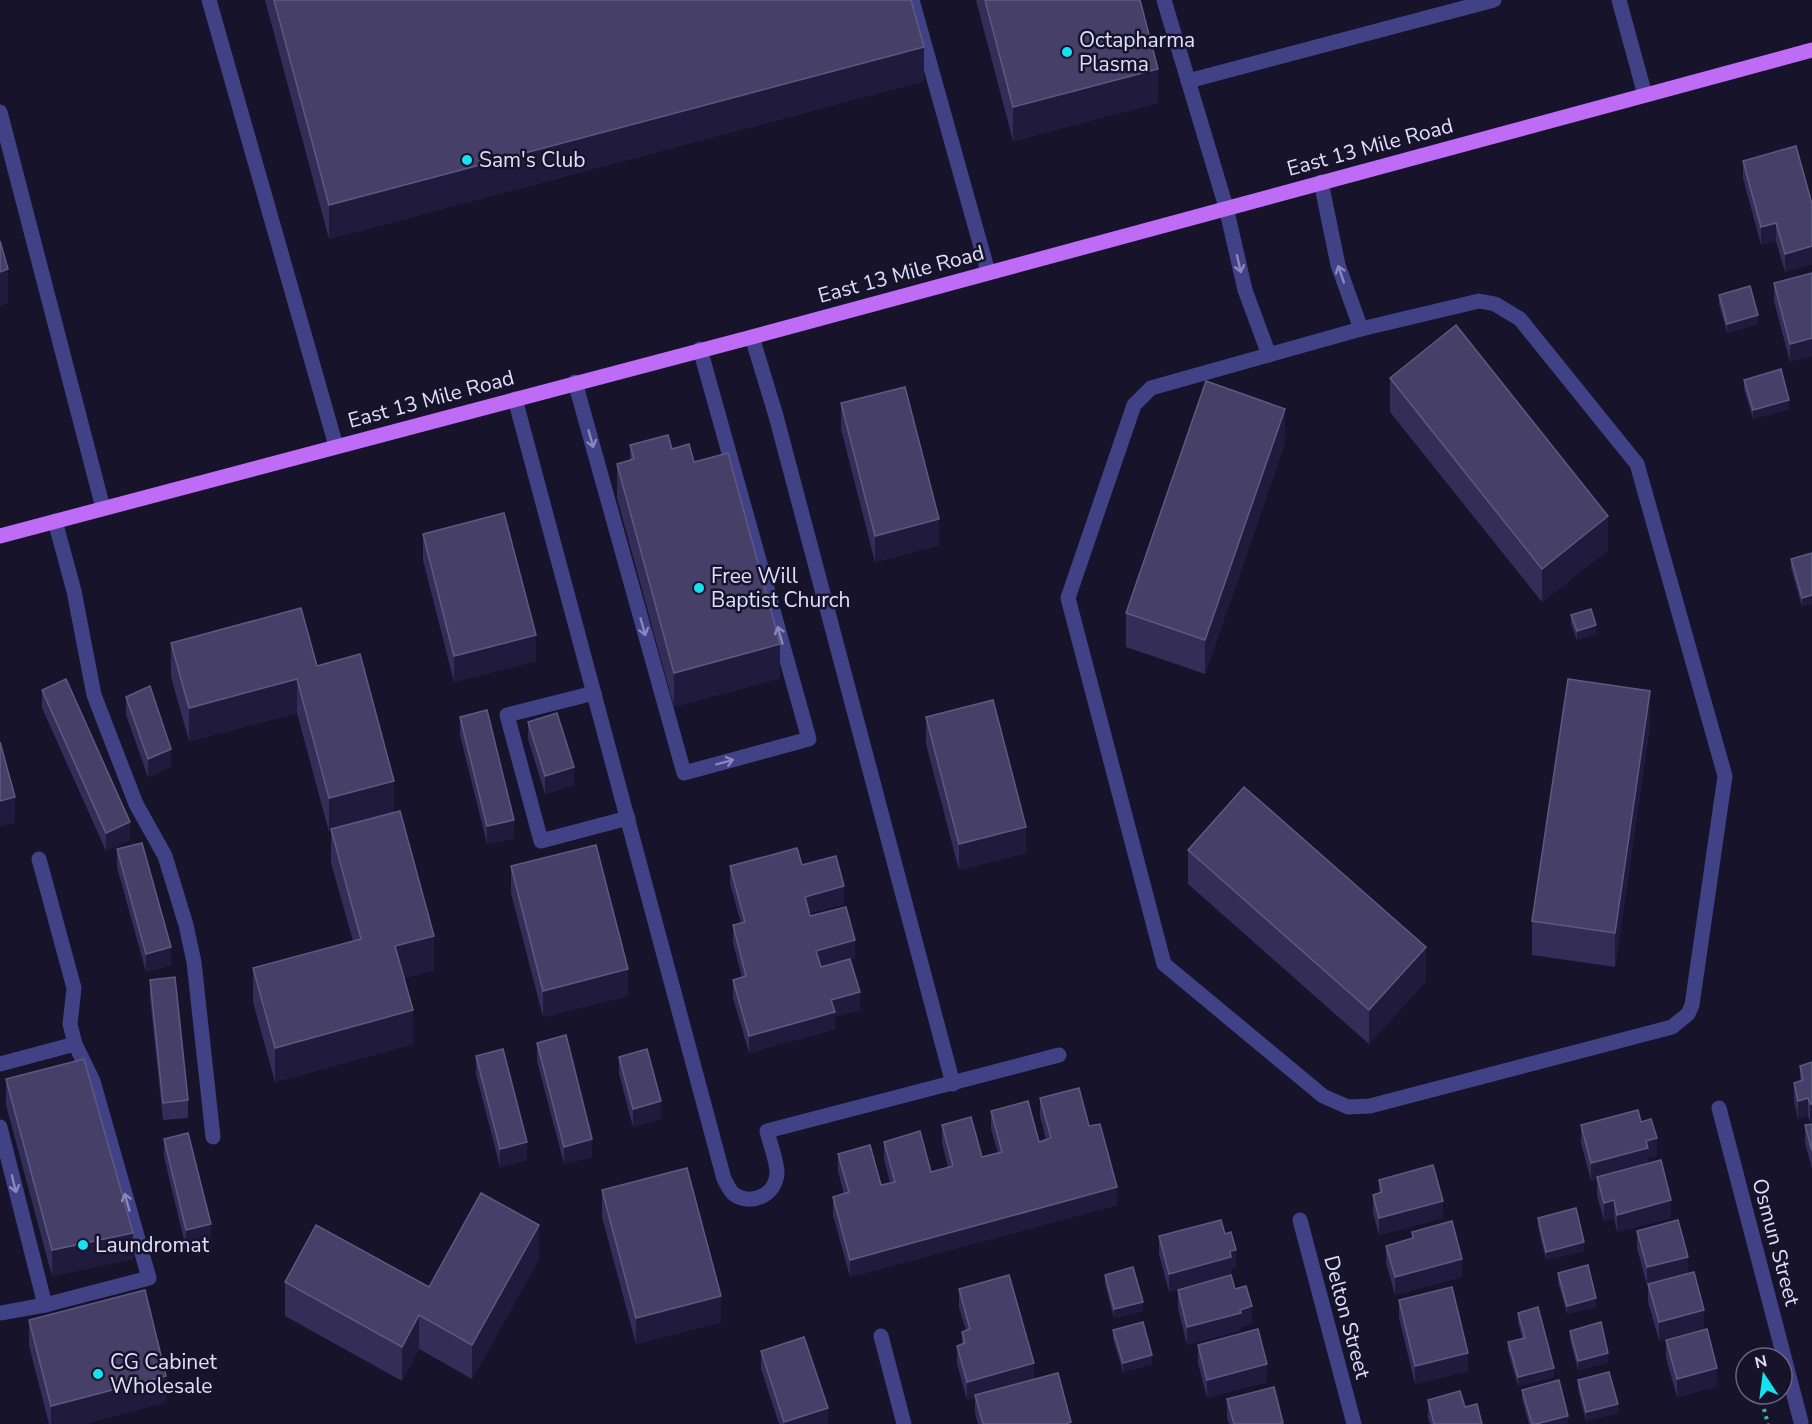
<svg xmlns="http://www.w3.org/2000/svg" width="1812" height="1424" viewBox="0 0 1812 1424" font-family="'Nunito Sans',sans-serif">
<rect width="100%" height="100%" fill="#16132a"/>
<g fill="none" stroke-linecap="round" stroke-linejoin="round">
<path stroke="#38b6aa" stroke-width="4" stroke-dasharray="3 4.5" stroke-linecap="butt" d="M1764 1409 1768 1424"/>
<g stroke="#414186" stroke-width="15">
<path d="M209 0 336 446"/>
<path d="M912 0 988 272"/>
<path d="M1164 0 1226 207 1245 290 1269 355"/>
<path d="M1619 0 1645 95"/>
<path d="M1188 81 1494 0"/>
<path d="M0 112 103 508"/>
<path d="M1321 182 1338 265 1361 329"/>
<path d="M1479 301 1495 304 1520 319 1637 464 1725 776 1692 1005 1688 1014 1672 1027 1370 1106 1348 1107 1323 1096 1164 964 1068 598 1134 405 1151 388 1361 329Z"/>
<path d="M752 337 776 416 953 1084"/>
<path d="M575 382 684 773 809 739 700 349"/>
<path d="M515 399 724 1179C727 1184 730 1192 735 1195 753 1206 776 1194 777 1173 777 1161 770 1144 767 1131L1059 1055"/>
<path d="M55 521 74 591 94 695 136 804 165 856 186 925 194 962 213 1137"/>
<path d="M594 693 507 715 541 841 628 818"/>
<path d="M0 1064 75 1044 70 1024 74 988 39 859"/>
<path d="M1719 1108 1801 1422"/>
<path d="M0 1127 45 1305"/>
<path d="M1300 1220 1354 1424"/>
<path d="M0 1313 45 1305 149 1278 93 1081 75 1044"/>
<path d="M881 1336 904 1424"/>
</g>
<path stroke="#be6bf6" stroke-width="15" d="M0 536 752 337 1812 50"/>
</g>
<g fill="#342d57">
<path d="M265 0H911L924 81 329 239Z"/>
<path d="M976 0H1140L1158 103 1013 141Z"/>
<path d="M1743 161 1812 204V264L1785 272 1776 241 1761 245 1743 178Z"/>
<path d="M1812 273 1790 362 1774 301V283Z"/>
<path d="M1719 295 1758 324 1727 333 1719 304Z"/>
<path d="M1390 378 1608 550 1542 602 1390 412Z"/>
<path d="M1744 380 1789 409 1753 419 1744 389Z"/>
<path d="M841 403 939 545 875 562 841 429Z"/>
<path d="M1285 443 1205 674 1126 647V613Z"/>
<path d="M630 445 672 449 694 462 780 678 674 707 617 498V464L630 460Z"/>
<path d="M423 534 536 661 454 682 423 560Z"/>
<path d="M1812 553 1802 607 1791 568V559Z"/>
<path d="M1571 615 1596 634 1577 640 1571 624Z"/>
<path d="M171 643 317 666 394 812 434 970 404 978 413 1044 275 1082 253 1002V968L353 941 331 863V832H329L297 713 189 741 171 677Z"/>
<path d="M42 690 130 840 106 851 42 708Z"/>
<path d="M126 697 171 767 148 777 126 715Z"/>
<path d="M460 717 514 838 487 844 460 735Z"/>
<path d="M926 717 1026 853 959 870 926 744Z"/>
<path d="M528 722 574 785 545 794 528 739Z"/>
<path d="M1650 725 1615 967 1532 955V921Z"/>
<path d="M117 849 171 965 146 972 117 867Z"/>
<path d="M1188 850 1426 981 1369 1044 1188 884Z"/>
<path d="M802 865 844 904 810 913V916L855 958 850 959 860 1010 835 1016V1029L749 1053 733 998V980L742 977 733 943V925L741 923 730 884V866Z"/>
<path d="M511 866 628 996 543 1017 511 893Z"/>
<path d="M150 980 188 1100V1118L163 1120 150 998Z"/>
<path d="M537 1043 592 1157 564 1164 537 1061Z"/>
<path d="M476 1056 527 1160 500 1167 476 1074Z"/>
<path d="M619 1057 661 1119 633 1127 619 1074Z"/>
<path d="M1812 1062V1121L1810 1122 1808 1116 1798 1119 1794 1101V1083L1800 1082V1066Z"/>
<path d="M6 1079 133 1259 52 1276 6 1105Z"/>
<path d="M1040 1098 1089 1126 1117 1205 850 1277 833 1215V1197L844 1194 838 1171V1154L881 1185 890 1183 884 1159V1142L931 1172 948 1167 942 1143V1125L982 1157 998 1153 991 1129V1111L1039 1142 1046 1140 1040 1116Z"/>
<path d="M1641 1122 1657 1156 1648 1158V1163L1671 1218 1617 1232 1614 1218 1604 1221 1597 1195V1179L1591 1181 1581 1143V1125Z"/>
<path d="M1812 1124V1169L1805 1143V1125Z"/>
<path d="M164 1139 211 1241 186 1248 164 1157Z"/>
<path d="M1379 1180 1443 1218 1379 1235 1373 1213V1195L1379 1193Z"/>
<path d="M602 1190 721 1322 636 1344 602 1217Z"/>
<path d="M1538 1218 1584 1251 1546 1260 1538 1227Z"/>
<path d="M1637 1231 1688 1274 1704 1328 1659 1340 1648 1302V1285H1647L1637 1248Z"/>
<path d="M1412 1232 1462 1277 1395 1295 1386 1263V1246L1412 1239Z"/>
<path d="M1225 1234 1236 1267 1231 1269V1275L1169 1292 1159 1254V1236Z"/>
<path d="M539 1259 472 1379 419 1349 402 1381 285 1316V1282L429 1287Z"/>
<path d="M1558 1273 1596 1307 1567 1314 1558 1282Z"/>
<path d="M1105 1275 1143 1311 1114 1318 1105 1284Z"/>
<path d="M959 1289 1034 1379 1071 1424H978L975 1413V1398L967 1400 957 1364V1346L962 1344V1332L966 1331 959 1307Z"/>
<path d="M1235 1289 1252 1324 1241 1327V1330L1187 1345 1178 1308V1290Z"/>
<path d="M1399 1300 1468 1371 1415 1384 1399 1318Z"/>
<path d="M1518 1313 1554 1377 1518 1386 1508 1351V1342L1522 1338 1518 1322Z"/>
<path d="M29 1320 166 1402 83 1424H49L29 1346Z"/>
<path d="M1113 1330 1152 1364 1123 1372 1113 1339Z"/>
<path d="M1570 1331 1608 1362 1578 1370 1570 1340Z"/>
<path d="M1666 1340 1717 1386 1677 1397 1666 1358Z"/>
<path d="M1198 1345 1267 1382 1207 1398 1198 1363Z"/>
<path d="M761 1351 828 1424H779L761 1369Z"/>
<path d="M1578 1380 1618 1413 1586 1421 1578 1389Z"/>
<path d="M1522 1390 1568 1424H1529L1522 1399Z"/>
<path d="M1227 1399 1283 1424H1229L1227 1417Z"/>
<path d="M1428 1400 1465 1407 1482 1424H1430L1428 1418Z"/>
</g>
<g fill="#201b3d">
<path d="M924 47V81L329 239V205Z"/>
<path d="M1158 69V103L1013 141V107Z"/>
<path d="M1776 223V241L1761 245V227Z"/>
<path d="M1812 246V264L1785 272V254Z"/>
<path d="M8 269V303L0 306V272Z"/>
<path d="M1758 315V324L1727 333V324Z"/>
<path d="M1812 338V356L1790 362V344Z"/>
<path d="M1789 400V409L1753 419V410Z"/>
<path d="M1285 409V443L1205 674V640Z"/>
<path d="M1608 516V550L1542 602V569Z"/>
<path d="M939 519V545L875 562V536Z"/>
<path d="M1812 595V604L1802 607V598Z"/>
<path d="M1596 625V634L1577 640V631Z"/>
<path d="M536 635V661L454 682V656Z"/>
<path d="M780 644V678L674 707V673Z"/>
<path d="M297 679V713L189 741V708Z"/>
<path d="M1650 691V725L1615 967V933Z"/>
<path d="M171 749V767L148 777V759Z"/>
<path d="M574 767V785L545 794V776Z"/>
<path d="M394 781V815L331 829V832H329V798Z"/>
<path d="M15 797V823L0 827V801Z"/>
<path d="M514 820V838L487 844V826Z"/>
<path d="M130 822V840L106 851V833Z"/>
<path d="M1026 827V853L959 870V844Z"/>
<path d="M844 886V904L805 914V897Z"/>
<path d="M434 936V970L395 980V946Z"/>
<path d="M855 940V958L816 968V951Z"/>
<path d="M171 947V965L146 972V954Z"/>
<path d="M1426 947V981L1369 1044V1010Z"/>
<path d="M628 969V996L543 1017V991Z"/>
<path d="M860 992V1010L835 1016V1029L749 1053V1036L831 1000Z"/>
<path d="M413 1010V1044L275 1082V1048Z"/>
<path d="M1808 1098V1116L1798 1119V1101Z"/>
<path d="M661 1101V1119L633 1127V1109Z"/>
<path d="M1810 1104H1812V1121L1810 1122Z"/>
<path d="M1657 1138V1156L1648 1158V1165L1597 1177V1179L1591 1181V1163L1646 1141Z"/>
<path d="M592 1139V1157L564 1164V1147Z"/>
<path d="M527 1142V1160L500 1167V1149Z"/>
<path d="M1117 1187V1205L850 1277V1260Z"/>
<path d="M1614 1200V1218L1604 1221V1203Z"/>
<path d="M1671 1200V1218L1617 1232V1215Z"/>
<path d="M1443 1201V1218L1379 1235V1218Z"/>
<path d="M211 1224V1241L186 1248V1230Z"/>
<path d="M539 1225V1259L472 1379V1345Z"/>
<path d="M133 1233V1259L52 1276V1250Z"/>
<path d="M1584 1242V1251L1546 1260V1252Z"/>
<path d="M1236 1250V1267L1231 1269V1275L1169 1292V1274Z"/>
<path d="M1688 1257V1274L1647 1285V1267Z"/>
<path d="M1462 1259V1277L1395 1295V1277Z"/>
<path d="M721 1296V1322L636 1344V1318Z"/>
<path d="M1596 1298V1307L1567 1314V1306Z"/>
<path d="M1143 1302V1311L1114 1318V1309Z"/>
<path d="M1252 1306V1324L1241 1327V1330L1187 1345V1327Z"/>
<path d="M1704 1310V1328L1659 1340V1322Z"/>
<path d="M419 1315V1349L402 1381V1347Z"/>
<path d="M1468 1353V1371L1415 1384V1366Z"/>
<path d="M1608 1353V1362L1578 1370V1361Z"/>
<path d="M1152 1355V1364L1123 1372V1363Z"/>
<path d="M1034 1363V1381L975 1395V1398L967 1400V1382Z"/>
<path d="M1267 1364V1382L1207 1398V1380Z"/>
<path d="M1554 1368V1377L1518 1386V1377Z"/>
<path d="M1717 1368V1386L1677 1397V1379Z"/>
<path d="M166 1376V1402L83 1424H51V1406Z"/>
<path d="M1618 1404V1413L1586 1421V1412Z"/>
<path d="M828 1408V1424H784V1422Z"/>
<path d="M1568 1416V1424H1536Z"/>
</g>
<g fill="#464068" stroke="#5e5980" stroke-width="1.5">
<path d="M274 0H911L924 47 329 205Z"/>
<path d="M985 0H1140L1158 69 1013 107Z"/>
<path d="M1796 146 1812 204V246L1785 254 1776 223 1761 227 1743 161Z"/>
<path d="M0 241 8 269 0 272Z"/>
<path d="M1812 273V338L1790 344 1774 283Z"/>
<path d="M1750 286 1758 315 1727 324 1719 295Z"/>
<path d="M1456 325 1608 516 1542 569 1390 378Z"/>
<path d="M1781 369 1789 400 1753 410 1744 380Z"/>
<path d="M1206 381 1285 409 1205 640 1126 613Z"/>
<path d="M905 387 939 519 875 536 841 403Z"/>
<path d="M668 435 672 449 689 444 694 462 728 453 780 644 674 673 617 464 634 459 630 445Z"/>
<path d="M504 513 536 635 454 656 423 534Z"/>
<path d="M1812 553V595L1802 598 1791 559Z"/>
<path d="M301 608 317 666 360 654 394 781 329 798 297 679 189 708 171 643Z"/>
<path d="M1591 609 1596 625 1577 631 1571 615Z"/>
<path d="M66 679 130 822 106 833 42 690Z"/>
<path d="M1568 679 1650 691 1615 933 1532 921Z"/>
<path d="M150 686 171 749 148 759 126 697Z"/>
<path d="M993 700 1026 827 959 844 926 717Z"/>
<path d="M487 710 514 820 487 826 460 717Z"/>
<path d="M557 713 574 767 545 776 528 722Z"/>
<path d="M0 742 15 797 0 801Z"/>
<path d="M1244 787 1426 947 1369 1010 1188 850Z"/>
<path d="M400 811 434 936 395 946 413 1010 275 1048 253 968 361 939 331 829Z"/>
<path d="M142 843 171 947 146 954 117 849Z"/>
<path d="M596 845 628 969 543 991 511 866Z"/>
<path d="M797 848 802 865 836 856 844 886 805 897 810 916 846 907 855 940 816 951 821 967 850 959 860 992 831 1000 835 1012 749 1036 733 980 746 976 733 925 745 922 730 866Z"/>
<path d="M175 977 188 1100 163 1103 150 980Z"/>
<path d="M566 1035 592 1139 564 1147 537 1043Z"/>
<path d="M503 1049 527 1142 500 1149 476 1056Z"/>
<path d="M647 1049 661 1101 633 1109 619 1057Z"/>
<path d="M84 1059 133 1233 52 1250 6 1079Z"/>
<path d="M1812 1062V1104H1810L1808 1098 1798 1101 1794 1083 1803 1080 1800 1066Z"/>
<path d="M1079 1088 1089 1126 1100 1124 1117 1187 850 1260 833 1197 849 1192 838 1154 870 1145 881 1185 895 1182 884 1142 920 1131 931 1172 953 1166 942 1125 971 1117 982 1157 1002 1152 991 1111 1028 1101 1039 1142 1051 1138 1040 1098Z"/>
<path d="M1638 1110 1641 1122 1651 1119 1657 1138 1646 1141 1648 1148 1591 1163 1581 1125Z"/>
<path d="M1812 1124V1151L1805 1125Z"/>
<path d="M188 1133 211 1224 186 1230 164 1139Z"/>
<path d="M1661 1160 1671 1200 1617 1215 1614 1200 1604 1203 1597 1177Z"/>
<path d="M1433 1165 1443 1201 1379 1218 1373 1195 1382 1192 1379 1180Z"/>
<path d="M687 1168 721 1296 636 1318 602 1190Z"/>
<path d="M481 1193 539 1225 472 1345 419 1315 402 1347 285 1282 316 1225 429 1287Z"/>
<path d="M1576 1208 1584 1242 1546 1252 1538 1218Z"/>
<path d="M1221 1220 1225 1234 1231 1232 1236 1250 1230 1251 1231 1257 1169 1274 1159 1236Z"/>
<path d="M1678 1220 1688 1257 1647 1267 1637 1231Z"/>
<path d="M1452 1221 1462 1259 1395 1277 1386 1246 1413 1238 1412 1232Z"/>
<path d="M1588 1265 1596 1298 1567 1306 1558 1273Z"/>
<path d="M1133 1267 1143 1302 1114 1309 1105 1275Z"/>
<path d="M1694 1272 1704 1310 1659 1322 1648 1284Z"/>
<path d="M1009 1275 1034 1363 967 1382 957 1346 965 1343 962 1332 970 1329 959 1289Z"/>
<path d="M1231 1275 1235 1289 1246 1286 1252 1306 1240 1310 1241 1313 1187 1327 1178 1290Z"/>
<path d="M1452 1287 1468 1353 1415 1366 1399 1300Z"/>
<path d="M145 1290 166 1376 51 1406 29 1320Z"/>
<path d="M1538 1307 1554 1368 1518 1377 1508 1342 1525 1338 1518 1313Z"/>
<path d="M1143 1322 1152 1355 1123 1363 1113 1330Z"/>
<path d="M1601 1322 1608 1353 1578 1361 1570 1331Z"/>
<path d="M1258 1329 1267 1364 1207 1380 1198 1345Z"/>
<path d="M1707 1329 1717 1368 1677 1379 1666 1340Z"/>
<path d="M804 1337 828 1408 784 1422 761 1351Z"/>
<path d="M1609 1372 1618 1404 1586 1412 1578 1380Z"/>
<path d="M1058 1373 1071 1422 1065 1424H983L975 1395Z"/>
<path d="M1559 1380 1568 1416 1536 1424H1532L1522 1390Z"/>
<path d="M1274 1387 1283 1423 1279 1424H1234L1227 1399Z"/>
<path d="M1460 1391 1465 1407 1477 1404 1482 1424H1434L1428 1400Z"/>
</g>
<defs><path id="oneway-shaft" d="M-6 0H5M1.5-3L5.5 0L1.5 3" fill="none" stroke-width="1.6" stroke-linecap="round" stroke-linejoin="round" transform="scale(1.5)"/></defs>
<g stroke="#8987bc">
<use href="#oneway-shaft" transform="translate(1239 264) rotate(77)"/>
<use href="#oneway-shaft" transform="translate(1341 274) rotate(-109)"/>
<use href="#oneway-shaft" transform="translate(591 439) rotate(74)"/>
<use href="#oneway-shaft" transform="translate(643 627) rotate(74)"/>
<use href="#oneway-shaft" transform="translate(780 635) rotate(-106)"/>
<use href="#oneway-shaft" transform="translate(725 762) rotate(-15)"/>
<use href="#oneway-shaft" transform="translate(14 1184) rotate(76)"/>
<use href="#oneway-shaft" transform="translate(127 1202) rotate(-106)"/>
</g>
<g fill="#15e2f1" stroke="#16132a" stroke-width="2">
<circle cx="1067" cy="52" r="6"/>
<circle cx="467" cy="160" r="6"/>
<circle cx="699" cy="588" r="6"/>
<circle cx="83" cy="1245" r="6"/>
<circle cx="98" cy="1374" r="6"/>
</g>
<g text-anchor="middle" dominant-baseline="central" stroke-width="5" stroke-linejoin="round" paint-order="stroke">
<g font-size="21" fill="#e0ddfd" stroke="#16132a" text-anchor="start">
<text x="1079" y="40">Octapharma<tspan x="1079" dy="24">Plasma</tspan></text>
<text x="479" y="160">Sam's Club</text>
<text x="711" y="576">Free Will<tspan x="711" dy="24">Baptist Church</tspan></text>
<text x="95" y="1245">Laundromat</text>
<text x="110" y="1362">CG Cabinet<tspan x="110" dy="24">Wholesale</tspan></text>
</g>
<g font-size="21" fill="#e0ddfd" stroke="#16132a">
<text transform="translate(1370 147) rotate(-15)">East 13 Mile Road</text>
<text transform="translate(901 274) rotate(-15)">East 13 Mile Road</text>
<text transform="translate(431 399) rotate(-15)">East 13 Mile Road</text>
<text transform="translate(1776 1242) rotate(75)">Osmun Street</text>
<text transform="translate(1347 1317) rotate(75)">Delton Street</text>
</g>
</g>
<g transform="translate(1764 1376) rotate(347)"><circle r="28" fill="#16132a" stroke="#67647e" stroke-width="1.5"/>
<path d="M0-4.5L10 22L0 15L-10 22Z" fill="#15e2f1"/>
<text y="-9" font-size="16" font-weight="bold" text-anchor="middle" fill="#e0ddfd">N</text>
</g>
</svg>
